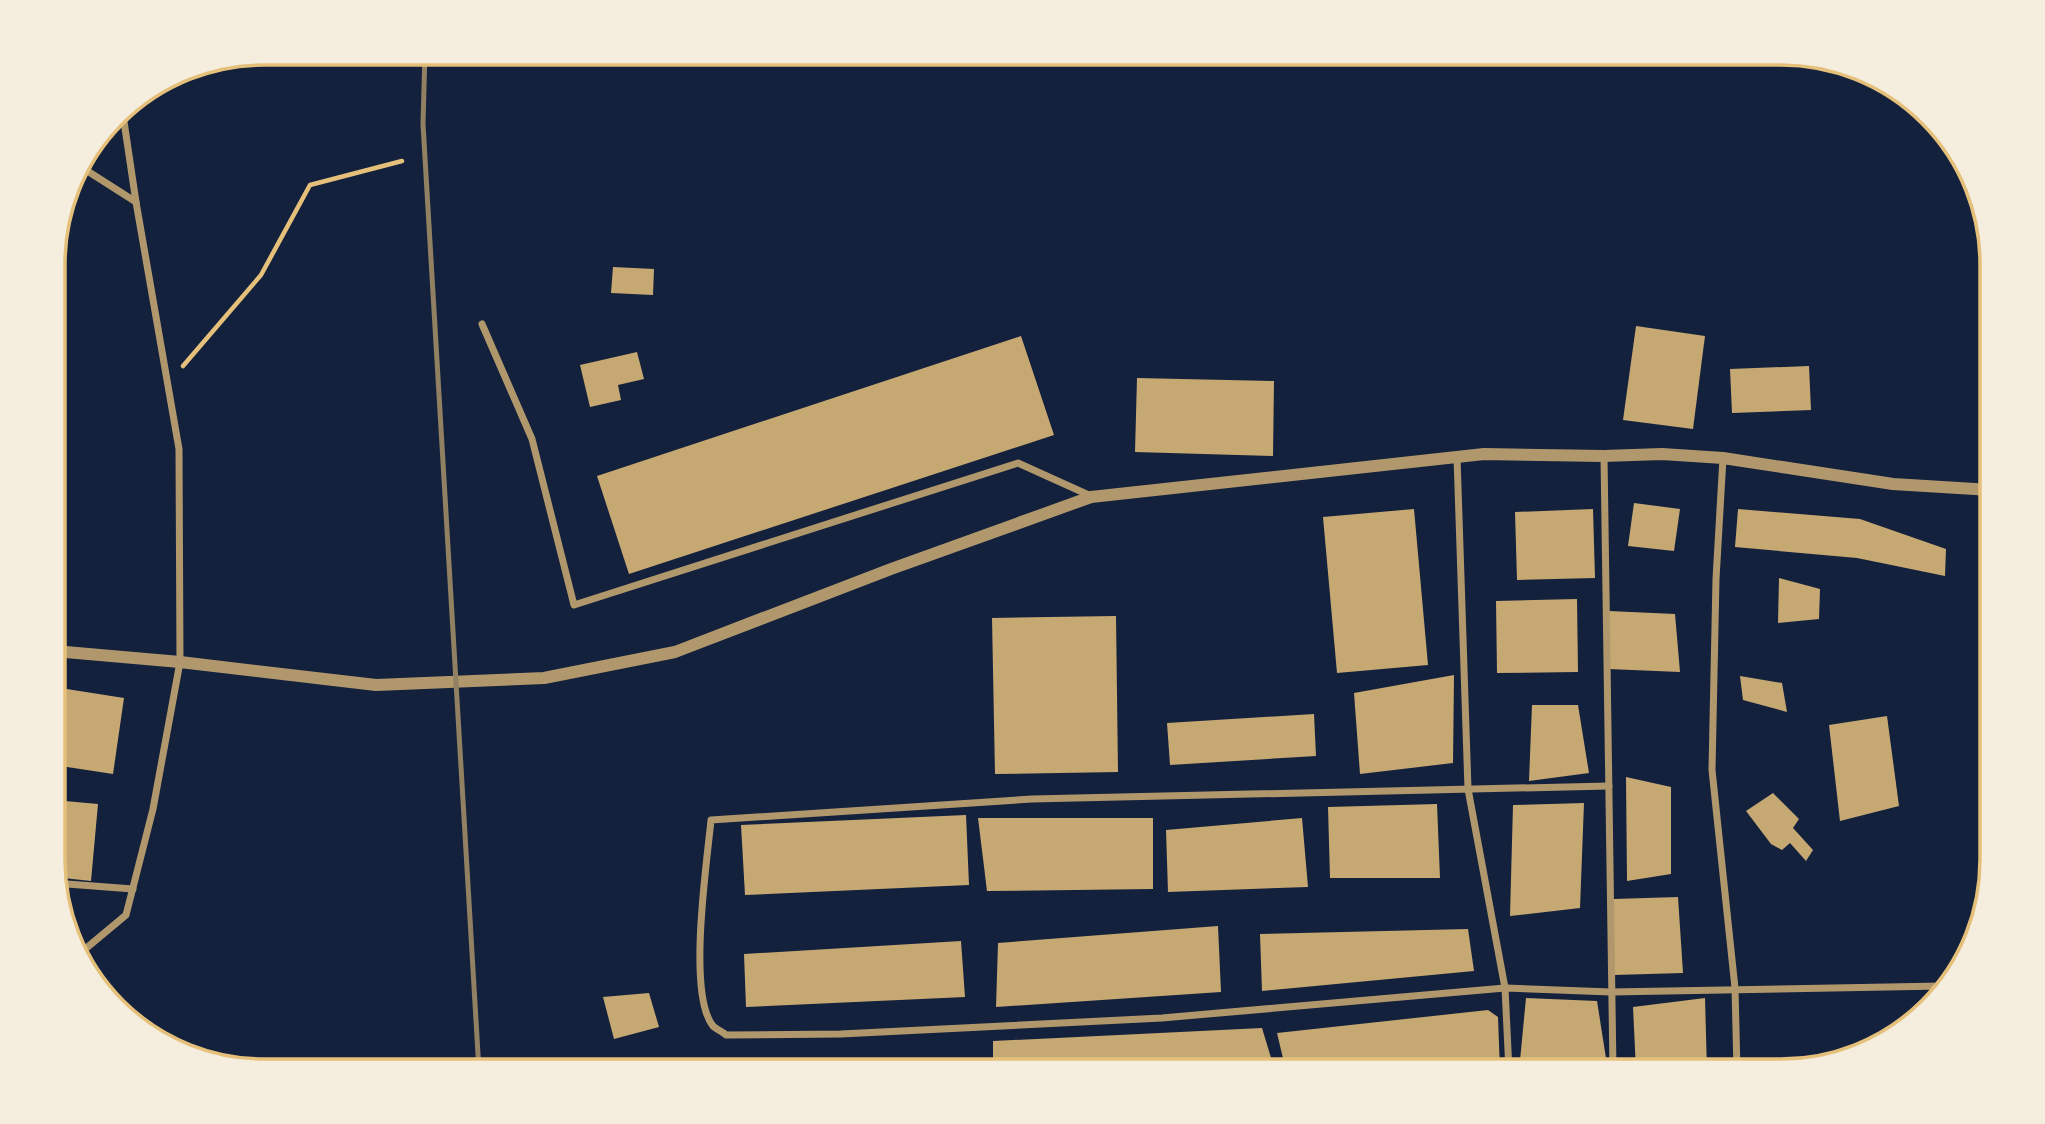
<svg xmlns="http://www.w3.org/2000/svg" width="2045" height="1124" viewBox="0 0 2045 1124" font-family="'Noto Sans',sans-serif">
<rect width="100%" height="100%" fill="#14213d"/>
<g fill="#c6a872">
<path d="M613 267 654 269 653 295 611 293Z"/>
<path d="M1636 326 1705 336 1693 429 1623 420Z"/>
<path d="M1021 336 1054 435 629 574 597 476Z"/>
<path d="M637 352 644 379 618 385 621 400 590 407 580 365Z"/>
<path d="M1809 366 1811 410 1732 413 1730 369Z"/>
<path d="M1137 378 1274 381 1273 456 1135 452Z"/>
<path d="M1634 503 1680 509 1674 551 1628 546Z"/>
<path d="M1414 509 1428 665 1337 673 1323 517Z"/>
<path d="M1593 509 1595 578 1517 580 1515 512Z"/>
<path d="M1738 509 1860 519 1946 549 1945 576 1857 558 1735 547Z"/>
<path d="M1779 578 1820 589 1819 619 1778 623Z"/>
<path d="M1577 599 1578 672 1497 673 1496 601Z"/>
<path d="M1609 611 1675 614 1680 672 1608 669Z"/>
<path d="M1116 616 1118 772 995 774 992 618Z"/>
<path d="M1454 675 1453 763 1360 774 1354 693Z"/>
<path d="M1740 676 1782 683 1787 712 1743 700Z"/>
<path d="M54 687 124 698 113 774 54 765Z"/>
<path d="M1532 705H1578L1589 773 1529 781Z"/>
<path d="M1314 714 1316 756 1170 765 1167 723Z"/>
<path d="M1887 716 1899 806 1840 821 1829 725Z"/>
<path d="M1626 777 1671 787V874L1627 881Z"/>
<path d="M1773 793 1799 819 1793 828 1813 850 1806 861 1790 843 1782 850 1771 844 1746 811Z"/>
<path d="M54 800 98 804 91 881 54 877Z"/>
<path d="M1584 803 1580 908 1510 916 1513 805Z"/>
<path d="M1437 804 1440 878H1330L1328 807Z"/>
<path d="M966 815 969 885 745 895 741 825Z"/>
<path d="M978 818H1153V889L987 891Z"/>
<path d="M1302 818 1308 887 1168 892 1166 830Z"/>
<path d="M1678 897 1683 973 1614 975V899Z"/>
<path d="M1218 926 1221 992 996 1007 998 943Z"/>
<path d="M1468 929 1474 971 1262 991 1260 934Z"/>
<path d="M961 941 965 997 746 1007 744 954Z"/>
<path d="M649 993 659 1027 614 1039 603 997Z"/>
<path d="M1526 998 1597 1001 1608 1071H1519Z"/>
<path d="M1705 998 1707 1071H1636L1633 1007Z"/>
<path d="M1488 1010 1498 1017 1500 1071H1286L1277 1033Z"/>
<path d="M1262 1028 1275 1071H993V1041Z"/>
<path d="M975 1059V1071H768V1067Z"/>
<path d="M738 1062V1071H666V1063Z"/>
</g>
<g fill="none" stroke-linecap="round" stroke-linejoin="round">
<path stroke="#e5c07b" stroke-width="4.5" d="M183 366 261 275 310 185 402 161"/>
<g stroke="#b1986c" stroke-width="7">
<path d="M78 165 136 202"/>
<path d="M482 324 532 439 574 605 1018 463 1091 496"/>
<path d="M1604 456 1613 1071"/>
<path d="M1457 457 1468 789 1505 988 1509 1071"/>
<path d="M1723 458 1716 579 1712 770 1735 988 1737 1071"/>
<path d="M1609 786 1032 799 711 820C707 862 687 994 713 1026 716 1029 723 1032 726 1035L841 1034 1162 1018 1505 988 1611 992 1942 986"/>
<path d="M54 883 133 889"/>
<path d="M84 950 126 915 153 809 180 662 179 449 136 202 122 108"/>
</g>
<g stroke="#b1986c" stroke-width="12">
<path d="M1990 233 1991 352"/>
<path d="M54 651 180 662 376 685 544 678 675 652 891 569 1091 497 1484 454 1604 456 1662 454 1723 458 1893 484 1991 490"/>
</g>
<path stroke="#918062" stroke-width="5" d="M425 52 423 124 479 1071"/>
</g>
<path d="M0 0H2045V1124H0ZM264 65H1781A199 199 0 0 1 1980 264V860A199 199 0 0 1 1781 1059H264A199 199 0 0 1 65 860V264A199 199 0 0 1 264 65Z" fill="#f5edde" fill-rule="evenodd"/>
<path fill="none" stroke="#e5c07b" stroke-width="3.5" d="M264 65H1781A199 199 0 0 1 1980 264V860A199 199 0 0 1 1781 1059H264A199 199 0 0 1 65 860V264A199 199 0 0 1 264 65Z"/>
</svg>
